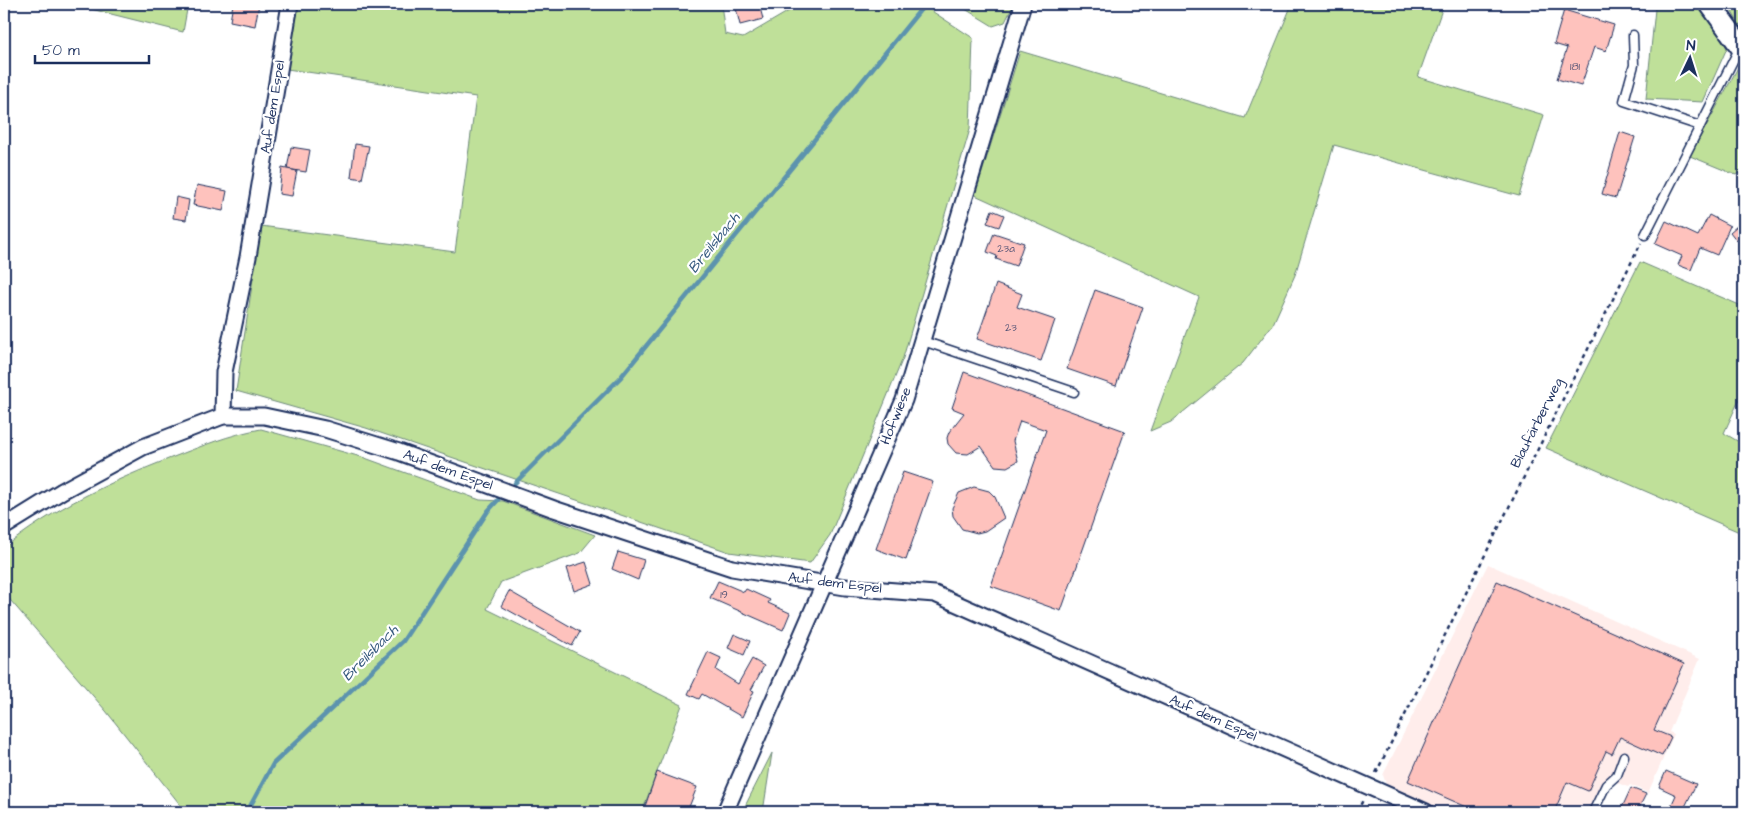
<svg xmlns="http://www.w3.org/2000/svg" width="1748" height="816" viewBox="0 0 1748 816" font-family="'Architects Daughter',sans-serif">
<rect width="100%" height="100%" fill="#fff"/>
<filter id="ink" filterUnits="userSpaceOnUse"><feTurbulence type="fractalNoise" baseFrequency=".02" numOctaves="2"/><feDisplacementMap in="SourceGraphic" scale="10" xChannelSelector="R" yChannelSelector="G"/><feConvolveMatrix kernelMatrix="1 2 1 2 8 2 1 2 1" color-interpolation-filters="sRGB"/></filter>
<g filter="url(#ink)">
<path fill="#ffedeb" d="M1488 564 1700 659 1669 732 1674 734 1648 793 1630 785 1628 787 1612 781 1598 812H1443L1387 787 1383 775Z"/>
<g fill="#bfe099" stroke="#6d887c">
<path d="M71 4H188L183 32Z"/>
<path d="M299 4H721L725 34 743 38 801 4H921L973 38 970 129 903 358 830 535 810 563 729 552 366 428 236 391 261 226 455 252 476 97 287 69Z"/>
<path d="M957 4H1014L1005 22 993 26Z"/>
<path d="M1292 4H1444L1418 77 1544 115 1519 196 1334 145 1295 275 1273 324 1243 363 1171 422 1150 431 1199 297 975 195 1020 51 1245 118Z"/>
<path d="M1640 4H1702L1727 48 1703 102 1646 99 1655 9Z"/>
<path d="M1727 4H1744V32Z"/>
<path d="M1742 60 1744 63V169L1736 175 1690 156Z"/>
<path d="M1640 262 1744 307V389L1724 433 1744 445V534L1546 448Z"/>
<path d="M261 429 365 458 480 500 503 501 595 535 580 553 501 582 487 609 682 705 642 812H186L106 711 4 593V548C53 508 112 481 171 458 202 446 228 435 261 429Z"/>
<path d="M772 753 763 812H742Z"/>
</g>
<g fill="none" stroke-linecap="round" stroke-linejoin="round">
<g stroke="#5b93ae" stroke-width="4.5">
<path d="M515 483 620 378 921 9"/>
<path d="M247 812 273 764 403 641 488 511 498 500"/>
</g>
</g>
<g fill="#fec2bd" stroke="#1b2f5e">
<path d="M233 4H259L255 26 230 21Z"/>
<path d="M735 4H759L763 19 740 25Z"/>
<path d="M1564 10 1614 25 1606 51 1594 47 1581 86 1557 79 1567 48 1554 44Z"/>
<path d="M1620 132 1635 137 1616 198 1602 194Z"/>
<path d="M355 144 369 146 362 179 351 177Z"/>
<path d="M291 147 310 150 306 172 287 169Z"/>
<path d="M282 168 297 171 292 196 279 194Z"/>
<path d="M197 185 227 191 223 211 193 205Z"/>
<path d="M176 197 189 200 186 220 173 218Z"/>
<path d="M992 210 1004 215 999 227 987 223Z"/>
<path d="M1709 215 1730 226 1717 255 1700 248 1691 270 1678 265 1682 256 1655 244 1666 221 1698 236Z"/>
<path d="M1744 220V235L1737 241 1730 232Z"/>
<path d="M994 233 1024 243 1016 266 996 259 997 256 987 252Z"/>
<path d="M996 284 1022 294 1017 307 1055 320 1041 361 977 339Z"/>
<path d="M1095 290 1143 307 1116 386 1067 369Z"/>
<path d="M964 372 1125 431 1061 611 991 586 1046 430 1020 421 1013 441 1018 461 1007 467 995 466 981 446 968 454 956 453 948 444 947 438 949 432 964 413 952 408Z"/>
<path d="M903 472 933 482 906 560 876 549Z"/>
<path d="M974 487 989 491 995 497 1004 518 985 531 977 533 962 529 953 516 952 508 959 493Z"/>
<path d="M618 552 644 560 638 580 612 569Z"/>
<path d="M586 562 593 584 574 591 567 568Z"/>
<path d="M718 581 744 592 746 589 770 600 768 603 790 613 783 630 710 598Z"/>
<path d="M1497 581 1684 664 1654 730 1671 737 1662 756 1620 737 1612 754 1606 751 1588 791 1567 782 1554 812H1478L1408 781Z"/>
<path d="M509 591 580 632 572 646 501 606Z"/>
<path d="M734 634 750 641 744 655 728 648Z"/>
<path d="M708 652 721 658 716 670 738 684 752 659 764 666 751 690 754 691 742 717 702 694 699 699 688 694Z"/>
<path d="M1666 771 1696 784 1683 811 1671 806 1676 795 1659 787Z"/>
<path d="M657 772 697 787 687 812H643Z"/>
<path d="M1631 788 1646 794 1637 812H1620Z"/>
</g>
<g fill="none" stroke-linecap="round" stroke-linejoin="round">
<defs>
<g id="lane">
<path d="M1633 35 1634 65 1624 101 1700 126"/>
<path d="M1645 235 1740 47"/>
<path d="M923 341 1074 392"/>
<path d="M1593 812 1606 785 1617 775 1624 756"/>
</g>
<g id="street">
<path d="M223 416 224 372 248 257 290 4"/>
<path d="M4 527 62 491 143 447 223 416H264L325 429 399 452 554 509 732 568 845 587 935 594 1426 812"/>
<path d="M725 812 904 400 1023 4"/>
</g>
<path id="secondary" d="M1710 4 1744 51"/>
</defs>
<use href="#lane" stroke="#1b2f5e" stroke-width="11"/>
<use href="#street" stroke="#1b2f5e" stroke-width="19"/>
<use href="#secondary" stroke="#1b2f5e" stroke-width="24"/>
<g stroke="#1b2f5e" stroke-width="2.5" stroke-dasharray="4 4" stroke-linecap="butt">
<path d="M1376 773 1641 243"/>
<path d="M1357 812 1363 800"/>
</g>
<use href="#lane" stroke="#fff" stroke-width="8"/>
<use href="#street" stroke="#fff" stroke-width="15"/>
<use href="#secondary" stroke="#fff" stroke-width="20"/>
</g>
</g>
<g text-anchor="middle" dominant-baseline="central" stroke-width="4.5" stroke-linejoin="round" paint-order="stroke">
<g font-size="11" fill="#545476">
<text x="1575" y="66">181</text>
<text x="1006" y="248">23a</text>
<text x="1011" y="327">23</text>
<text x="724" y="594">19</text>
</g>
<g font-size="14" fill="#1b2f5e" stroke="#fff">
<text transform="translate(273 107) rotate(-81)">Auf dem Espel</text>
<text transform="translate(896 416) rotate(-68)">Hofwiese</text>
<text transform="translate(1537 423) rotate(-63)">Blaufärberweg</text>
<text transform="translate(448 470) rotate(20)">Auf dem Espel</text>
<text transform="translate(835 583) rotate(7)">Auf dem Espel</text>
<text transform="translate(1213 718) rotate(24)">Auf dem Espel</text>
</g>
<g font-size="15" font-style="italic" fill="#36597f" stroke="#fff">
<text transform="translate(714 243) rotate(-51)">Breilsbach</text>
<text transform="translate(370 653) rotate(-45)">Breilsbach</text>
</g>
</g>
<rect width="1748" height="816" fill="none" stroke="#fff" stroke-width="20"/>
<rect x="10" y="10" width="1728" height="796" fill="none" stroke="#1b2f5e" stroke-width="2" filter="url(#ink)"/>
<g transform="translate(1690 58) rotate(4)" stroke="#ffffff" stroke-width="4" paint-order="stroke">
<path d="M0-4L9 19L0 12L-9 19Z" fill="#1b2f5e"/>
<text y="-8" font-size="14" font-weight="bold" text-anchor="middle" fill="#1b2f5e">N</text>
</g>
<path d="M35 55v8h114v-8" fill="none" stroke="#1b2f5e" stroke-width="2.5"/>
<text x="42" y="55" font-size="15" fill="#1b2f5e" stroke="#ffffff" stroke-width="4" paint-order="stroke">50 m</text>
</svg>
